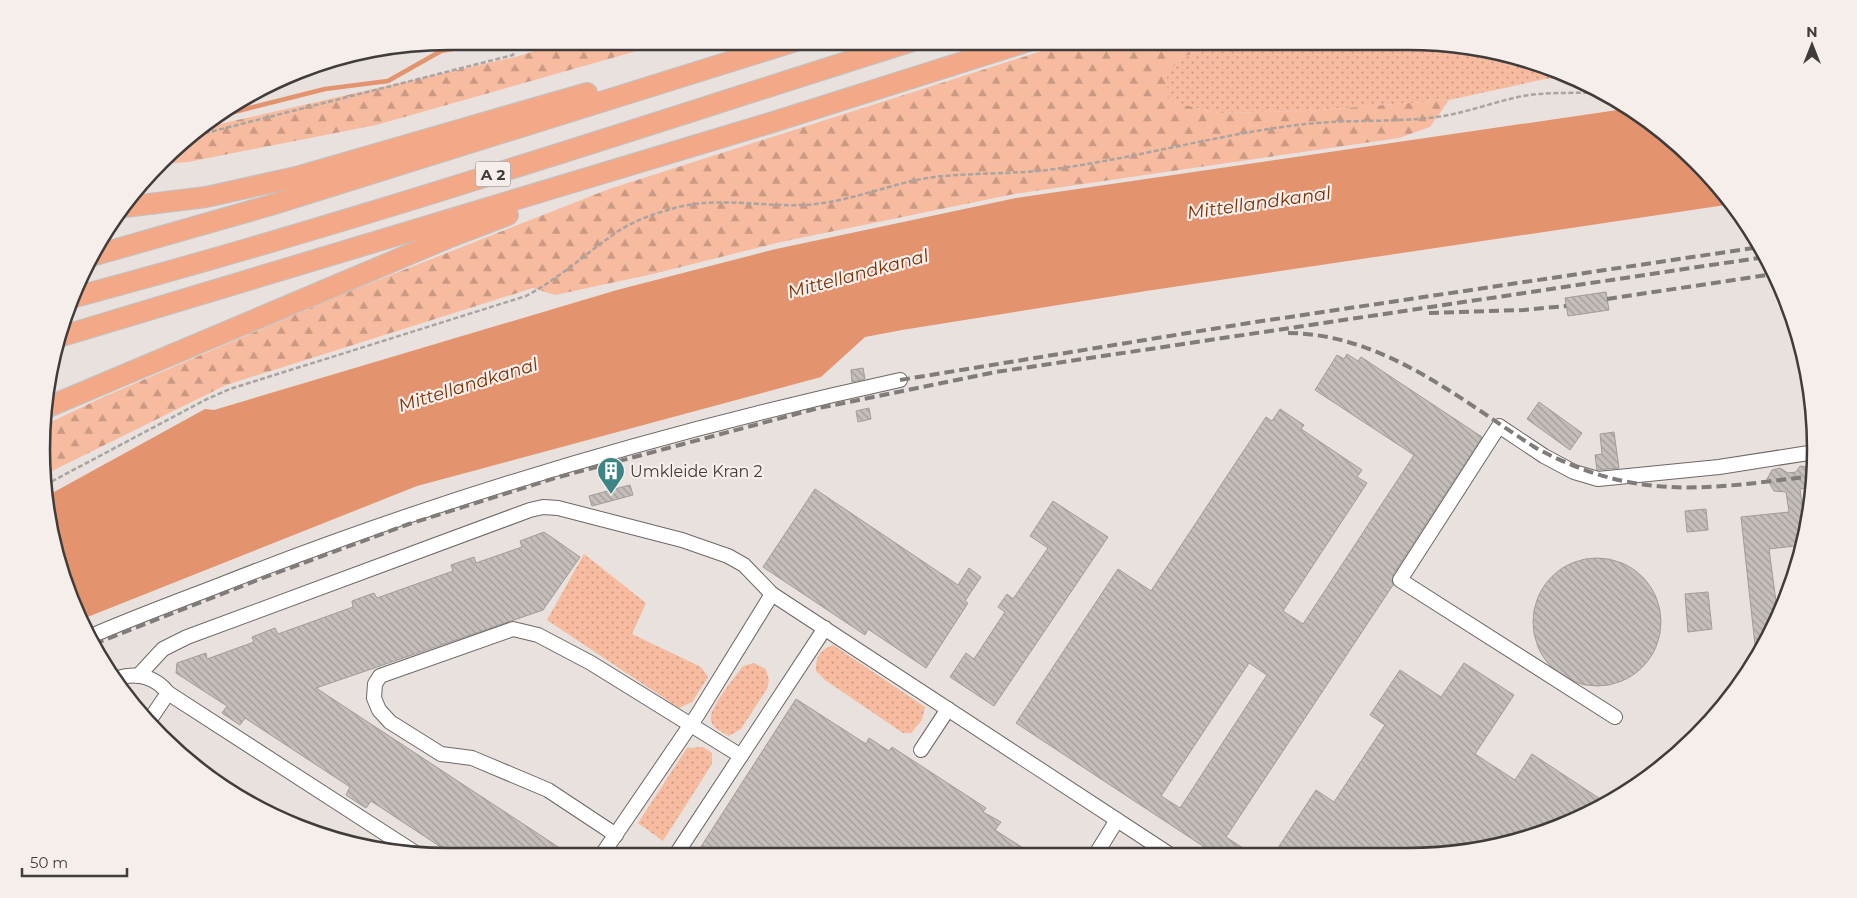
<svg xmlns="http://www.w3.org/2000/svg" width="1857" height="898" viewBox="0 0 1857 898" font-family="Montserrat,sans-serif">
<defs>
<pattern id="grass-dots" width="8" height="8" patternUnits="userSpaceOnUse" patternTransform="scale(1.25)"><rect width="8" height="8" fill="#f7bb9f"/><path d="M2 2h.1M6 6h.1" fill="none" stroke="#c99983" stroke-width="1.8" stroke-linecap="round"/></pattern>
<pattern id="forest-firs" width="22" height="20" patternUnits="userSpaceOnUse" patternTransform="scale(1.25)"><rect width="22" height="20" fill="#f7bb9f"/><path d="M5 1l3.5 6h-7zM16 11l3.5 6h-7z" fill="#c99983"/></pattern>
<pattern id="building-back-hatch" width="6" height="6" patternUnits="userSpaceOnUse" patternTransform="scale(1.25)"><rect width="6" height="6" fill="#c5bebb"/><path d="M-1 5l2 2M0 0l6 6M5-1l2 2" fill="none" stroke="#a19c99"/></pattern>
</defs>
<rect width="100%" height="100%" fill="#e8e1de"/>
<g fill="url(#grass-dots)">
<path d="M1236 41H1408L1488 49 1564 72 1575 78 1545 79 1449 100 1307 111 1218 113 1167 101 1166 74 1182 57Z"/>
<path d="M584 554 646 603 632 634 701 667 708 677 692 702 679 708 547 620Z"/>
<path d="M833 645 925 707 922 720 911 733H903L825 680 816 671C816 656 819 651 833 645Z"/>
<path d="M754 663 766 669 769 680 767 689 741 729 729 736C722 732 714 729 711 721 707 710 736 676 743 666Z"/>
<path d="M703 747 712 753V764L663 841 638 823 687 748Z"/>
</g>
<g fill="url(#forest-firs)">
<path d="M565 41H672L376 125 188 162 165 164 198 129 519 56Z"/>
<path d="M1073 41H1236L1182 57 1167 74 1168 101 1218 113 1307 111 1449 100 1430 127 1399 138 1014 194 781 242 653 274 555 295 533 288 226 385 46 474 47 424 101 398 345 293 609 189Z"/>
</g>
<path fill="#e3936d" d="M1631 108 1697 161 1732 204 1146 291 902 330 865 337 821 377 417 486 80 620 45 503V497L205 409 214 410 617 290 776 249 1016 198Z"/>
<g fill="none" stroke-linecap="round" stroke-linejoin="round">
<g stroke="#e3936d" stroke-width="4.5">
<path d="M494 45 506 43"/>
<path d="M218 116 325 89 388 81 441 51 475 45H494V41"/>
</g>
</g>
<g fill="url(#building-back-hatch)" stroke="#a29b98" fill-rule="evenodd">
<path d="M1606 292 1609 310 1568 316 1565 298Z"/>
<path d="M1347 354 1358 361 1361 357 1482 437 1393 575V585L1226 837 1252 854H1215L1016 723 1118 569 1151 591 1266 417 1272 421 1280 409 1304 425 1301 429 1362 470 1357 477 1367 483 1283 611 1303 624 1414 455 1315 390 1337 355 1344 359ZM1249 663 1267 675 1180 808 1161 796Z"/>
<path d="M863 368 865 379 852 382 851 370Z"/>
<path d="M1539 402 1582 433 1570 450 1527 419Z"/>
<path d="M869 408 871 419 858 422 856 411Z"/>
<path d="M1614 432 1619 468 1597 470 1595 455 1602 454 1600 434Z"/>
<path d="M1800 466 1807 467 1813 472 1812 487 1800 489 1803 510H1810L1808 529 1803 545 1769 549 1778 617 1756 654 1741 517 1789 512 1786 492 1774 491 1767 479 1772 470 1780 468 1788 473 1796 472Z"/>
<path d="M630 485 633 495 592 506 589 496Z"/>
<path d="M815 489 958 585 969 568 981 577 965 601 968 603 926 668 868 629 865 635 763 567Z"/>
<path d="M1053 501 1108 537 994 706 950 677 966 653 974 659 1005 612 998 607 1007 594 1013 599 1048 548 1030 536Z"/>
<path d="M1706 509 1708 530 1687 532 1685 511Z"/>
<path d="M544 532 580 557 543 610 316 688 572 856 456 857 371 801 366 808 346 795 350 787 245 718 240 725 222 713 227 706 176 673 177 663 206 653 207 659 254 642 252 637 275 628 278 634 353 607 352 601 374 593 377 598 453 571 451 565 474 557 476 563 522 547 520 541Z"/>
<circle cx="1597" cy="622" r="64"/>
<path d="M1708 592 1712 629 1688 632 1685 594Z"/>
<path d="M1464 663 1514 695 1475 754 1515 780 1532 754 1605 802 1564 826 1462 853 1274 854 1316 790 1334 802 1385 725 1370 715 1400 670 1441 697Z"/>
<path d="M796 699 866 744 869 738 889 751 892 747 986 808 983 812 1001 822 995 830 1034 855 695 856Z"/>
</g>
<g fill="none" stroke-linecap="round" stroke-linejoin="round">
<defs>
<g id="minor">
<path d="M89 637C132 618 176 602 220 585 442 497 666 431 900 380"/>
<path d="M138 676 163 649 187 637 530 510 543 507 558 508 682 540 728 556 744 565 772 594"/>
<path d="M118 678C137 672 156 677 168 693"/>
<path d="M1615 717 1400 580 1499 426 1544 456 1574 472 1598 479 1719 467 1815 452"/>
<path d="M149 721 168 693 417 854"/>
<path d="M921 750 948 709"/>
<path d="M616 835 548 790 472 758 441 754 390 722 379 710 374 698 375 684 380 676 513 629 538 635 591 663 741 756"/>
<path d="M1096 854 1117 820"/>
<path d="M601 856 698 714 772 594 1169 854"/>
<path d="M675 856 825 628"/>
</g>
<g id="highway">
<path d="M125 207 206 197 296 177 587 93"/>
<path d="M92 256 271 205 796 41"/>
<path d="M71 298C354 223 633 129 913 41"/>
<path d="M59 337 770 123 1029 41"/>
<path d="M48 407 448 238 508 215"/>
</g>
</defs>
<use href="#minor" stroke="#6e6765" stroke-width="16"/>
<use href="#highway" stroke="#c2c1c0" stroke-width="22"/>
<g stroke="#a9a4a1" stroke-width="2.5" stroke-dasharray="5 2.5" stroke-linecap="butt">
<path d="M190 137 513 55 515 41"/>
<path d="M45 485 205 400 230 389 526 296C560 278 585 254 617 232 632 222 650 215 668 210 719 193 771 211 823 203 858 198 892 184 927 178 969 172 1012 175 1055 169 1136 158 1216 135 1297 125 1343 119 1390 123 1437 117 1465 113 1491 103 1518 97 1546 91 1574 94 1602 92"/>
</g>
<use href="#minor" stroke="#fff" stroke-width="14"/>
<use href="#highway" stroke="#f3a987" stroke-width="20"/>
<g stroke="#807c7a" stroke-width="4" stroke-dasharray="10 5" stroke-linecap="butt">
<path d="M1607 299 1774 274"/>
<path d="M1429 313 1523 310 1566 306"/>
<path d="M1288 333C1384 334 1459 399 1536 448 1637 502 1706 489 1813 476"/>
<path d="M900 380 1249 323 1760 247"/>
<path d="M94 644 260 579 409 524 555 478 819 408 996 372 1765 257"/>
</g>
</g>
<defs>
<symbol id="building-pin" viewBox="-11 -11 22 30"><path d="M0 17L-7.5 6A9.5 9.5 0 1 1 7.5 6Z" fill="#3d8585" stroke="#f6eeeb"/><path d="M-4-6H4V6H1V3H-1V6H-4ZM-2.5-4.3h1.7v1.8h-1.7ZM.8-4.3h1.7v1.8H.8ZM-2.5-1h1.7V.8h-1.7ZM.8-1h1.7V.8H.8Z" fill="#fff"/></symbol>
</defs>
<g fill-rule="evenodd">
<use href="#building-pin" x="595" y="455" width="32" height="43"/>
</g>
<g text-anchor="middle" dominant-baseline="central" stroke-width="4.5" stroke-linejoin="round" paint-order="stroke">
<rect fill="#f6eeeb" stroke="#767170" stroke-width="1" x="475.5" y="161.5" width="35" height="25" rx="4"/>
<g font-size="15" font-weight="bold" fill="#3f3c3b">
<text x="493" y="174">A 2</text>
</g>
<g font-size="16" fill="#3f3c3b" stroke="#f6eeeb" text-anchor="start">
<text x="630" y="471">Umkleide Kran 2</text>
</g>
<g font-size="18" font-style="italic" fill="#793104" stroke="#f6eeeb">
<text transform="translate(1259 203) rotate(-8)">Mittellandkanal</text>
<text transform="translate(858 274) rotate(-15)">Mittellandkanal</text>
<text transform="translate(468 385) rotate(-17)">Mittellandkanal</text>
</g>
</g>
<path d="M0 0H1857V898H0ZM449 50H1408A399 399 0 0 1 1807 449V449A399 399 0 0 1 1408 848H449A399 399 0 0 1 50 449V449A399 399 0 0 1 449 50Z" fill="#f6eeeb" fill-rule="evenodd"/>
<path fill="none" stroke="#3f3c3b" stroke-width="2.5" d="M449 50H1408A399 399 0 0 1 1807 449V449A399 399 0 0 1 1408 848H449A399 399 0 0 1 50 449V449A399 399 0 0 1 449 50Z"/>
<g transform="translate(1812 45)" stroke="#f6eeeb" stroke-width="4" paint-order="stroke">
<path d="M0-4L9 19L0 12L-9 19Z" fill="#3f3c3b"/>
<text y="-8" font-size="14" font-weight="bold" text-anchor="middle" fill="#3f3c3b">N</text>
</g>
<path d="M22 868v8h105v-8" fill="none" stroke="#3f3c3b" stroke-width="2.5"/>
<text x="30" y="868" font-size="15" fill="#3f3c3b" stroke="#f6eeeb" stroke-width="4" paint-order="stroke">50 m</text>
</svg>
